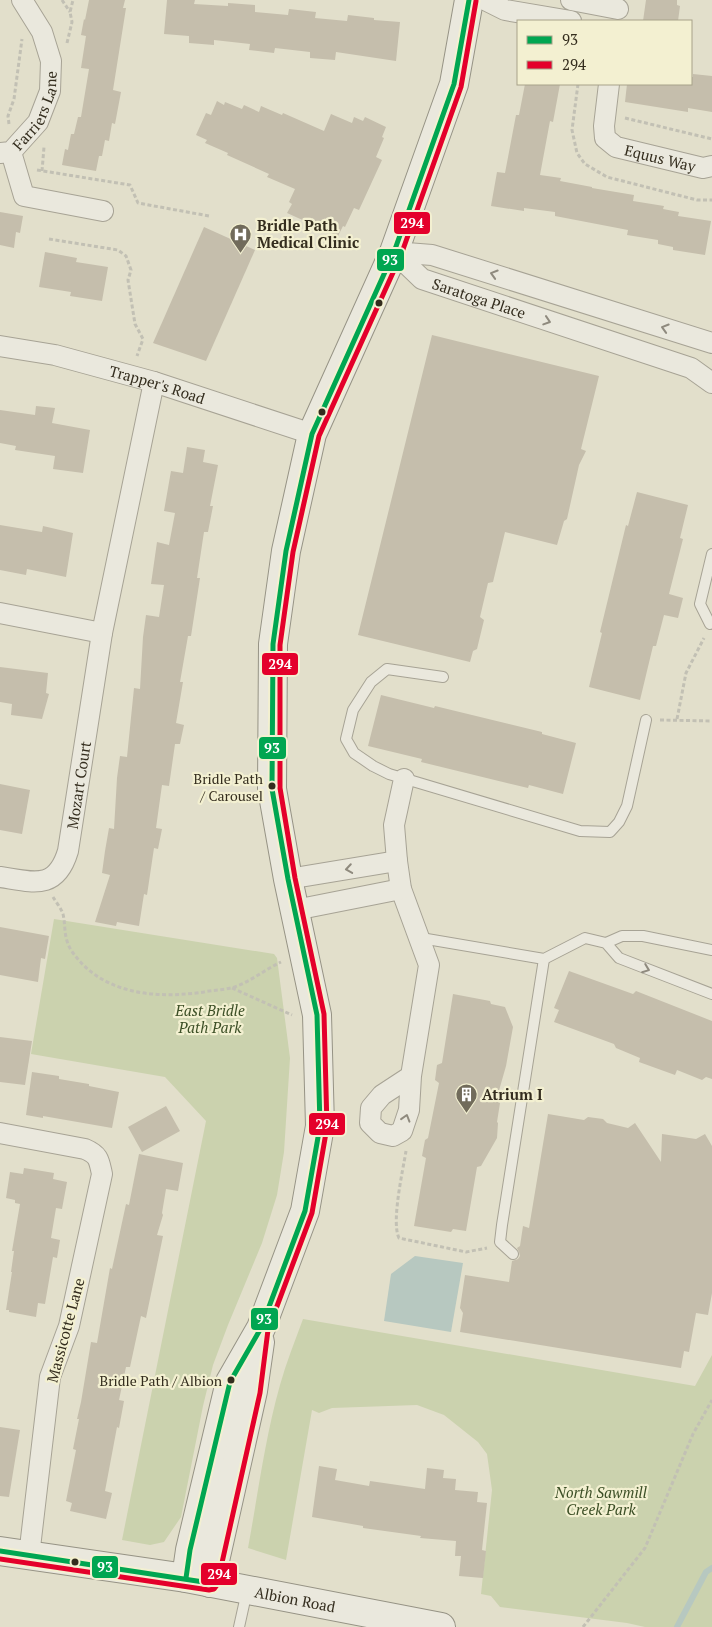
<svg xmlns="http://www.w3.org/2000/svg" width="712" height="1627" viewBox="0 0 712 1627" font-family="'PT Serif',serif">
<rect width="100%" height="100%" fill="#e2dfcb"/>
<g fill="#cbd2ae">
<path d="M54 919 274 954 277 958 290 1058 284 1152 277 1195 262 1243 228 1325 213 1365 203 1406 181 1517 164 1542 150 1545 122 1540 206 1121 165 1077 31 1054Z"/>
<path d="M303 1319 695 1386 712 1355V1627H645L627 1623 500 1607 491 1596 481 1594 492 1490 487 1454 478 1442 444 1415 417 1405 332 1408 319 1413 312 1410 286 1560 248 1548C258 1494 265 1438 280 1385 286 1363 295 1341 303 1319Z"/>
</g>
<path fill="#b7c8c0" d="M415 1256 463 1263 451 1332 384 1321 391 1274Z"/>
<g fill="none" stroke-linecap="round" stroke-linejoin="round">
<path stroke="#b7c8c0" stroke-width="6" d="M677 1627 706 1572 712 1568"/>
</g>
<g fill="#c5beac">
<path d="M89 0H125L123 8H126L113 90 121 92 115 124 112 123 109 141 105 140 102 156H99L96 171 62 165 65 149 68 150 71 134H74L78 117H81L89 69 81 68 86 36 81 35 84 19 85 20Z"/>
<path d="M167 0H195L194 4 228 6V3L255 5V12L288 15 289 9 316 12 315 18 347 21 348 15 374 18V20L400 22 396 61 336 52 335 60 310 58V52L275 48 274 53 249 50 250 44 214 40V45L189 43V36L164 34Z"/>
<path d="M646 0H677V5L680 6 678 21H643Z"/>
<path d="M693 74 712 76V112L688 108V112L625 102 627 84H691V77H693Z"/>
<path d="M525 84H560L553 122 550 121 540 175 561 178 560 181 592 187V188L634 195 633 201 664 206 663 209 679 212 678 216 711 221 705 255 673 250V247L658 244V240L627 235 628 230 555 216V212L524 208V211L491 206 497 172 505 173 516 115H519Z"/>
<path d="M217 101 224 105 225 102 242 109 244 105 259 112 261 106 282 115 283 113 324 131 331 114 352 123 354 117 363 121 365 117 386 127 382 137 384 138 376 157 382 160 359 210 354 208 345 227 343 226 338 236 287 213 292 204 289 202 295 189 267 177 269 174 227 155 228 153 205 143 207 140 196 135 206 113 211 115Z"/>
<path d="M0 212 23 216 20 233 16 232 14 248 0 245Z"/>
<path d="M204 227 255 250 206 361 153 343Z"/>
<path d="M45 252 77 258 76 262 108 267 102 301 70 296 71 292 39 287Z"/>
<path d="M432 335 599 376 581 449 586 451 579 465 567 519 564 521 557 545 505 532 493 582 488 583 480 617 484 620 477 649 473 651 470 662 358 635Z"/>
<path d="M36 406 55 408 52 423 90 430 83 473 53 469 55 456 15 450 16 446 0 443V410L35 415Z"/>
<path d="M187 447 205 450 203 462 218 465 210 506H213L208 532H204L197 578H200L191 636H188L180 682H183L176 723 184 725 180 744H175L169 786 162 785 156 828 162 829 158 849 154 848 147 895 144 894 139 926 117 922 116 926 95 922 110 875 102 873 105 851 109 828 114 829 117 778 120 756 127 757 134 688 140 689 143 637 146 615 159 617 164 585 151 584 157 542 169 545 175 513 164 511 171 471 183 473Z"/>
<path d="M637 492 688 505 680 538 683 539 669 594 683 598 678 618 664 615 656 646H653L640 700 589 687 602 633 600 632 626 525 628 526Z"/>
<path d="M0 525 42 532 43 526 73 533 66 577 27 569 26 575 0 570Z"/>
<path d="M0 667 48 673 46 693 49 694 42 719 11 715 12 704 0 702Z"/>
<path d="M381 695 434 708 435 706 542 732V734L576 743 563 794 529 785 528 788 421 762 422 759 368 746Z"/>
<path d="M0 784 30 790 22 834 0 830Z"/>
<path d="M0 927 49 936 45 959 41 958 38 982 0 975Z"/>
<path d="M569 971 633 994 636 991 712 1021V1079L706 1077 702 1080 677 1070 675 1075 639 1062 640 1058 616 1048 614 1044 554 1022 559 1010 554 1008Z"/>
<path d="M453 994 490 1001 491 1004 505 1007 513 1027 506 1066 496 1101 500 1103 497 1122 498 1123 497 1138 481 1166 477 1167 466 1231 453 1229 451 1232 414 1226 426 1158 422 1156 425 1140 428 1138 439 1083 435 1080 437 1065 442 1063Z"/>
<path d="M0 1037 32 1041 25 1085 0 1082Z"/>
<path d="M32 1072 59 1076V1079L89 1084V1086L119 1092 112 1128 43 1116V1118L26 1115Z"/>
<path d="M166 1106 180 1131 142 1152 128 1127Z"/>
<path d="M548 1114 584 1120 588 1117 603 1119 607 1123 628 1128 635 1123 661 1162 662 1134 696 1139 705 1134 712 1146V1293L708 1315 696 1313 689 1352 684 1351 681 1368 460 1332 463 1313 460 1308 465 1275 509 1282 512 1261 518 1259 520 1256 519 1252 517 1248 520 1246 523 1226 529 1228Z"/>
<path d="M139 1154 183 1163 178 1191 166 1189 162 1213 163 1215 157 1235 163 1236 146 1318 141 1316 130 1367H126L119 1400 124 1401 119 1428 117 1427 105 1491 112 1493 106 1519 70 1511 72 1503 66 1501 76 1450 73 1449 79 1419H77L81 1402 91 1342 97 1343 110 1268 112 1269 126 1204 129 1205Z"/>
<path d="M24 1168 54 1173 53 1179 67 1182 62 1209 56 1208 51 1238 60 1240 57 1258 53 1257 45 1304 38 1303 36 1317 9 1312V1310H6L12 1272H11L14 1251H12L20 1204 15 1203V1200L6 1198 10 1172 23 1174Z"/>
<path d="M0 1427 20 1430 9 1497 0 1496Z"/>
<path d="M319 1466 337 1469 335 1480 369 1486 370 1481 425 1489 427 1468 444 1470 443 1478 456 1479 455 1490 478 1492 477 1502 487 1503 482 1550 486 1551 483 1578 459 1576 461 1556H455L456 1541 420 1538 421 1536 363 1528V1526L312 1517Z"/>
</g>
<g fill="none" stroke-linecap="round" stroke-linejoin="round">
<defs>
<g id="lane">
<path d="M710 624 700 604 712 554"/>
<path d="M443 677 387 669 371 682 353 710 346 739 354 753 373 766 389 774 580 831 610 832 619 822 627 806 646 720"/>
<path d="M421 938 544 959 585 938 606 943 619 958 712 994"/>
<path d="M606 943 622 936H643L712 950"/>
<path d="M513 1254 500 1242 502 1225 544 959"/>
<path d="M239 1627 247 1591"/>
</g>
<g id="street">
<path d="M485 0 505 10 571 21"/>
<path d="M571 0 618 9"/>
<path id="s1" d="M609 84 604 126 605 138 616 147 703 168 712 166"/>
<path d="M11 152 24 196 103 211"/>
<path id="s2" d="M0 153 11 152 38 122 50 91 51 61 42 32 22 0"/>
<path id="s3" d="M394 252 422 279 691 368 712 383"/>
<path d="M394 252 432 255 712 343"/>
<path id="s4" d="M0 346 55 355 154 382 312 434"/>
<path d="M0 613 102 633"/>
<path d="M404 779 394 825 397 861 401 889 429 965 411 1076 409 1110 402 1131 393 1136 380 1133 370 1123 371 1108 382 1095 411 1076"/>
<path id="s5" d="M0 877C33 882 56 891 68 851L102 633 154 382"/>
<path d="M288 879 397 861"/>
<path d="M295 910 401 889"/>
<path d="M0 1133 85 1149C99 1155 99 1160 102 1174L69 1326 50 1377 29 1556"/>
</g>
<g id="secondary">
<path id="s6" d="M0 1551 186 1578 441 1627"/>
<path d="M186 1578 190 1550 230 1382 261 1328 305 1211 320 1126 317 1015 288 879 272 789 273 644 286 551 312 434 394 252 454 84 469 0"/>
<path d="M210 1583 253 1391 260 1342"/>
</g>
</defs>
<use href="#lane" stroke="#a7a395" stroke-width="12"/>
<use href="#street" stroke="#a7a395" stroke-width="22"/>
<use href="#secondary" stroke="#969385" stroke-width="30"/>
<g stroke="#c2c0b4" stroke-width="3" stroke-dasharray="4 2.5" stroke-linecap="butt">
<path d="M62 0 70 12"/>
<path d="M67 43 72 22 70 12 73 0"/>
<path d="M578 84 572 130 577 153 585 164 607 177 697 200H712"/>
<path d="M625 118 712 139"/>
<path d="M9 124 8 116 14 99 22 39"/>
<path d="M37 170 130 185 138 203 209 216"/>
<path d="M42 171 44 147"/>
<path d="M49 239 118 250 126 256 131 270 128 280 135 324 143 339 137 356"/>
<path d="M677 719 686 673 704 638"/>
<path d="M660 720 712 721"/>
<path d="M53 897C56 902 61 908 63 914 66 927 63 936 71 950 101 995 156 999 204 992 213 990 222 990 231 988 249 983 264 970 281 962"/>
<path d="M232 988 292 1015"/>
<path d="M406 1151C403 1170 391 1222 399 1238L466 1252 487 1248"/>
<path d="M583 1627 645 1548 693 1434 712 1400"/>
</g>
<use href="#lane" stroke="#eae8dd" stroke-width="10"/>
<use href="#street" stroke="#eae8dd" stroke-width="20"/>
<use href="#secondary" stroke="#eae8dd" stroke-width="28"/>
<defs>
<g id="bus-1">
<path d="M0 1551 210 1583"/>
<path d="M186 1578 190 1550 230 1382 261 1328 305 1211 320 1126 317 1015 288 879 272 789 273 644 286 551 312 434 394 252 454 84 469 0"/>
</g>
<path id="bus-2" d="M0 1559 209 1590 214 1589 217 1585 260 1393 268 1330 312 1213 327 1127 324 1014 295 878 280 788V645L293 552 319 436 401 255 461 87 476 1"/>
</defs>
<use href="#bus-1" stroke="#f3f0d1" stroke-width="9"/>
<use href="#bus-2" stroke="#f3f0d1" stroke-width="9"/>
<use href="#bus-1" stroke="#00a651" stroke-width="5"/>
<use href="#bus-2" stroke="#e4002b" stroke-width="5"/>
</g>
<defs><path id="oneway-chevron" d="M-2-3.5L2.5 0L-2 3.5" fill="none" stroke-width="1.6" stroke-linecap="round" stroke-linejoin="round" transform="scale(1.25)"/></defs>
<g stroke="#8f8a7e">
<use href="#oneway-chevron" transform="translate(494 274) rotate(-163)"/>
<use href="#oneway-chevron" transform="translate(547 321) rotate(18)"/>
<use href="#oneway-chevron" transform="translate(665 328) rotate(-163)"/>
<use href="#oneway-chevron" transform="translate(349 869) rotate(171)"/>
<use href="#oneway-chevron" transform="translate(646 969) rotate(21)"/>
<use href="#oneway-chevron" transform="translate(406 1118) rotate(-73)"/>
</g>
<defs>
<symbol id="hospital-pin" viewBox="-11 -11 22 30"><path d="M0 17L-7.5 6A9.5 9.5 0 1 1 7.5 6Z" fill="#716b5b" stroke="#f3f0d1"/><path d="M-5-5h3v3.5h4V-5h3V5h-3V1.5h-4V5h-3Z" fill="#fff"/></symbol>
<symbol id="building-pin" viewBox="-11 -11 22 30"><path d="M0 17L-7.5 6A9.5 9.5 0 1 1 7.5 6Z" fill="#716b5b" stroke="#f3f0d1"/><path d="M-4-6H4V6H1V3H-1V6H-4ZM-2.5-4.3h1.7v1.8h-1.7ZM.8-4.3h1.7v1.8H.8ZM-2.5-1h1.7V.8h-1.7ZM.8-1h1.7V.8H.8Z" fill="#fff"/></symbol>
</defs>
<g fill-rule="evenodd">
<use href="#hospital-pin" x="228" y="222" width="25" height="34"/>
<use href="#building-pin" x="454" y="1082" width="25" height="34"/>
</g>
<g fill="#342d1e" stroke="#f3f0d1" stroke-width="2">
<circle cx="379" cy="303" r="4.5"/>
<circle cx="322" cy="412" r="4.5"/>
<circle cx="272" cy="786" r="4.5"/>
<circle cx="231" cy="1380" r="4.5"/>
<circle cx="75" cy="1562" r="4.5"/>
</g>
<g text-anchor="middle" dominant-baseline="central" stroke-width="4.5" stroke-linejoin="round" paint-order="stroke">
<g font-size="14" fill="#342d1e" stroke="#f3f0d1" text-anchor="end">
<text x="263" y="778">Bridle Path<tspan x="263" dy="17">/ Carousel</tspan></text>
<text x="222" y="1380">Bridle Path / Albion</text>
</g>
<g font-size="15" fill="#342d1e" stroke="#f3f0d1">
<text stroke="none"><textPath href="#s2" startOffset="61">Farriers Lane</textPath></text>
<text stroke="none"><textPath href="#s1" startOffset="114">Equus Way</textPath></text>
<text stroke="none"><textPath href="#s3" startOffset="99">Saratoga Place</textPath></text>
<text stroke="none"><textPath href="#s4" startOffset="162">Trapper's Road</textPath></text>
<text stroke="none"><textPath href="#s5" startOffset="151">Mozart Court</textPath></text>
<text transform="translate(65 1330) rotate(-75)">Massicotte Lane</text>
<text stroke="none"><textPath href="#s6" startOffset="299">Albion Road</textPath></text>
</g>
<g font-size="15" font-weight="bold" fill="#342d1e" stroke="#f3f0d1" text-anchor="start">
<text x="257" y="225">Bridle Path<tspan x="257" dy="17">Medical Clinic</tspan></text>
<text x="482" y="1094">Atrium I</text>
</g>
<g font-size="15" font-style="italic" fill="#3c4f26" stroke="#f3f0d1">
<text x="210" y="1010">East Bridle<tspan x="210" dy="17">Path Park</tspan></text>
<text x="601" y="1492">North Sawmill<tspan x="601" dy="17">Creek Park</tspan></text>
</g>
</g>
<g stroke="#f3f0d1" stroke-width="2">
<rect x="393" y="211" width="38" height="24" rx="5" fill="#e4002b"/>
<rect x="376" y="248" width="29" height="24" rx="5" fill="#00a651"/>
<rect x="261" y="652" width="38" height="24" rx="5" fill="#e4002b"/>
<rect x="258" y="736" width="29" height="24" rx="5" fill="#00a651"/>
<rect x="308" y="1112" width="38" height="24" rx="5" fill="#e4002b"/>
<rect x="250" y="1307" width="29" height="24" rx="5" fill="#00a651"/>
<rect x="91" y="1555" width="28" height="24" rx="5" fill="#00a651"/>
<rect x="200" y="1562" width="38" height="24" rx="5" fill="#e4002b"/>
</g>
<g font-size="14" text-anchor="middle" font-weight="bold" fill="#fff">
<text x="412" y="228">294</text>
<text x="390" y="265">93</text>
<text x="280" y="669">294</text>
<text x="272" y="753">93</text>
<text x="327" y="1129">294</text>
<text x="264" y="1324">93</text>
<text x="105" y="1572">93</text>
<text x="219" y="1579">294</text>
</g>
<rect x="517" y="20" width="175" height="65" fill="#f3f0d1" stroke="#a7a289"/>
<rect x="527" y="36" width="25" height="8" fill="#00a651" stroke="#a7a289"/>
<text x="562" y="45" font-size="15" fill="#342d1e">93</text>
<rect x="527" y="61" width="25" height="8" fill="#e4002b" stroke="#a7a289"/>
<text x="562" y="70" font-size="15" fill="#342d1e">294</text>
</svg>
